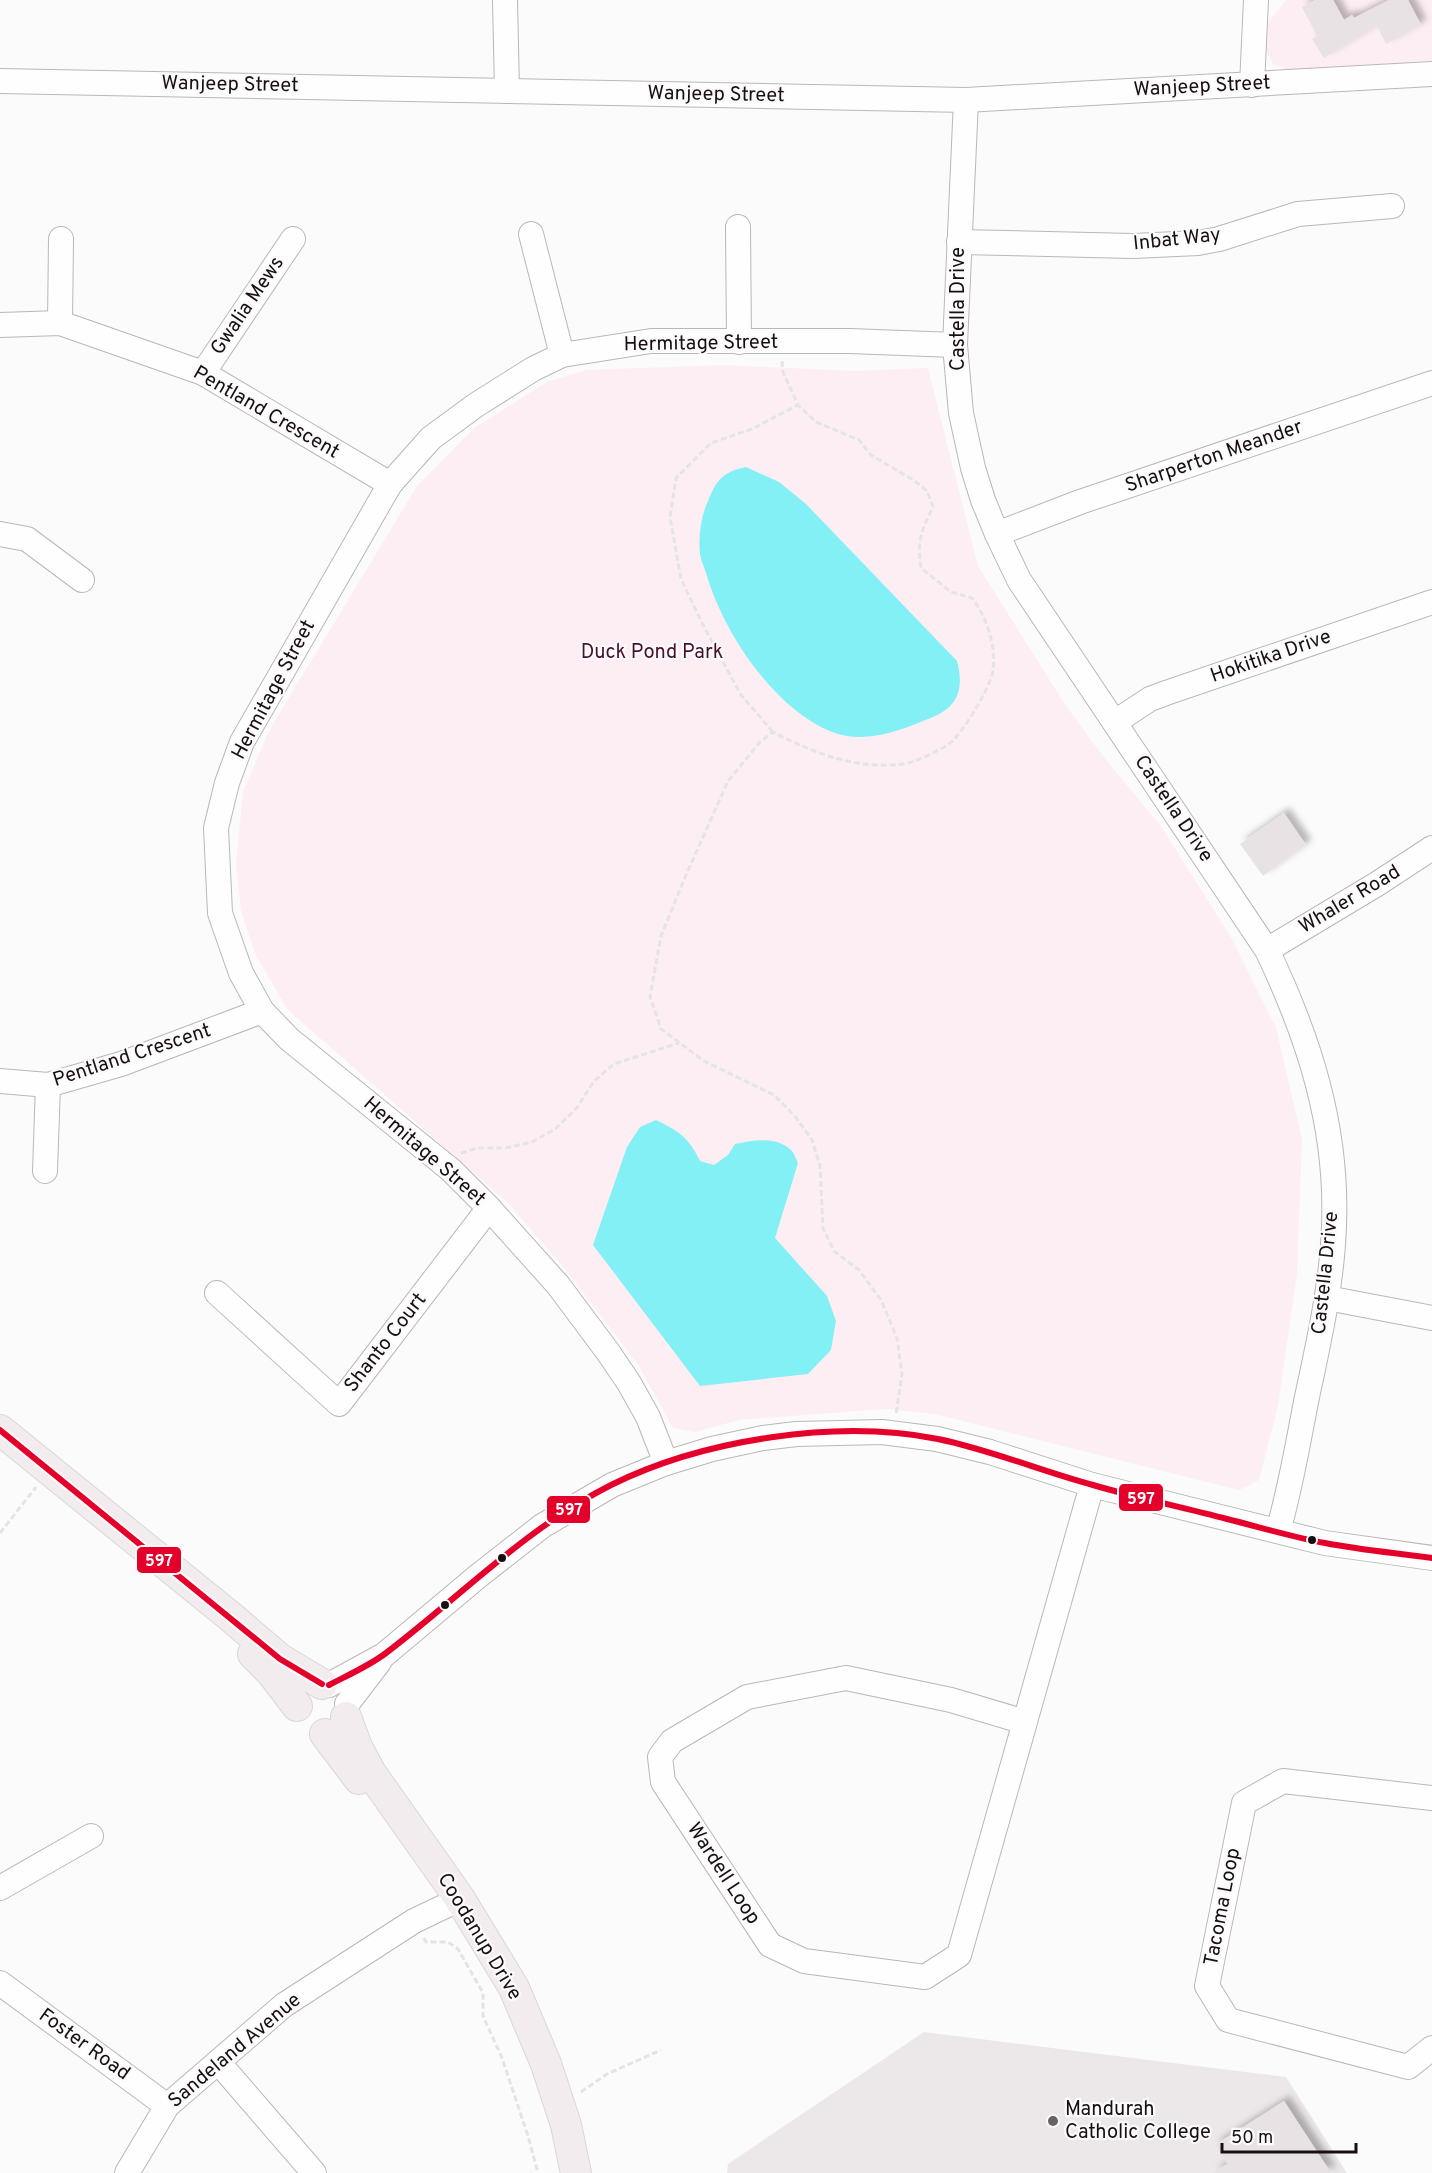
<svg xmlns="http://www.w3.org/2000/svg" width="1432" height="2173" viewBox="0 0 1432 2173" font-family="Overpass,sans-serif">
<defs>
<filter id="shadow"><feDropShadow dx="5.5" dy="-5.5" stdDeviation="3" flood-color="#0004"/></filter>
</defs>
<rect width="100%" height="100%" fill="#fbfbfb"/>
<path fill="#ece8e9" d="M924 2032 1286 2077 1347 2173H727L728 2164Z"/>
<g fill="#fdeef4">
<path d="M1286 0H1432V63L1297 73 1274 65 1265 50 1268 23Z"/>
<path d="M723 365 854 371 928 368 978 566 1066 706 1103 756 1163 829 1232 939 1276 1028 1302 1139 1297 1274 1278 1406 1259 1480 1239 1490 935 1414 884 1409 739 1420 695 1432 673 1428 639 1366 569 1274 509 1204 288 1010 256 956 241 911 236 863 243 792 270 729 417 486 474 428 547 382 587 370Z"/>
</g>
<g fill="#83f0f5">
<path d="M746 467 779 482 806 504 957 661C964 687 959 706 933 717 902 730 865 745 832 732 774 709 724 633 707 576 705 569 701 561 700 554 698 537 701 516 708 501 717 479 723 472 746 467Z"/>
<path d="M656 1120C679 1131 689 1138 700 1161L714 1165 728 1155 735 1144C753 1140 776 1136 791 1150 794 1153 796 1159 798 1163L775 1238 827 1296 836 1321 831 1350 808 1374 700 1386 593 1245 627 1147 640 1127Z"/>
</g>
<g fill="#e9e2e4" filter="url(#shadow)">
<path d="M1315 0H1333L1344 20 1352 15 1354 18 1389 0H1408L1421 25 1386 44 1377 26 1324 58 1312 39 1317 36 1302 7Z"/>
<path d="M1284 813 1306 845 1263 876 1240 844Z"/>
<path d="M1284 2101 1331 2173H1212L1228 2164 1215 2145Z"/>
</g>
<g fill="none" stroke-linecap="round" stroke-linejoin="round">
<defs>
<g id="minor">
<path d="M505 0 507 91"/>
<path d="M0 81 966 100 1432 74"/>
<path d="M1252 85 1256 0"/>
<path d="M966 100 955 345 961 413 973 468 983 500 997 534 1019 580 1267 950C1309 1038 1338 1127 1334 1226 1332 1284 1319 1341 1307 1397 1298 1442 1291 1487 1278 1531"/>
<path d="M738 227 739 342"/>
<path d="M531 234 562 355"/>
<path d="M959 242 1133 246 1198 243 1219 239 1298 214 1392 206"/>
<path d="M60 323 61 239"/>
<path d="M0 325 60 323 203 373 390 484"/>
<path d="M203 373 293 239"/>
<path d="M0 534 27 539 82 580"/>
<path d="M997 534 1080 502 1432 383"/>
<path d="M1115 722 1150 699 1166 693 1432 602"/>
<path d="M1267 950 1377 884 1432 848"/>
<path d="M0 1081 48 1085 121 1064 262 1011"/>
<path d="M45 1171 48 1085"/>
<path d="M217 1293 339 1404 489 1208"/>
<path d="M1327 1298 1432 1318"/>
<path d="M666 1463 648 1417 629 1383 608 1352 558 1285 489 1208 451 1170 289 1039 262 1011 241 973 220 913 216 828 227 783 242 742 390 484 431 438 476 405 533 369 562 355 651 341H850L955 345"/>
<path d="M329 1685 384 1655 477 1577 542 1526 612 1485 666 1463 712 1449 763 1438 796 1434 882 1432 937 1439 990 1452 1092 1485 1325 1543 1432 1558"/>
<path d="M347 1704 379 1662"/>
<path d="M1025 1722 951 1700 846 1678 747 1697 672 1741 660 1757 663 1782 770 1945 804 1961 925 1977 959 1955 1092 1485"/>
<path d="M1432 1798 1283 1781 1244 1803 1207 1986 1228 2020 1408 2067 1432 2048"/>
<path d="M0 1888 91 1836"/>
<path d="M0 1983 167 2106"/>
<path d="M219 2063 314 2173"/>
<path d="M127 2173 167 2106 284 2005 414 1921 460 1899"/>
</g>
<g id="major">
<path d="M0 1430 231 1617 280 1659 322 1684"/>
<path d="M253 1654 271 1672 297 1706"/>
<path d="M346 1717 357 1747 371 1773 460 1899 514 1988 546 2064 566 2125 576 2173"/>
<path d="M325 1734 359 1779"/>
</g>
</defs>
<use href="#minor" stroke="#bcb6b8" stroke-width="26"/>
<use href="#major" stroke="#d9d7d8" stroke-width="32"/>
<g stroke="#e5e4e4" stroke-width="3" stroke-dasharray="6 3" stroke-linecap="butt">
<path d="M782 361 783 372 798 405 816 422 859 440 871 455 915 481 927 491 933 507C921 531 917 541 921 568L951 592 972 598C987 618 996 645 993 670 991 687 962 734 949 744 941 750 913 763 903 764 857 770 813 753 773 732L760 742 728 781 686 875 661 936 650 997 661 1029 704 1061 774 1095 794 1115 812 1140 820 1166 823 1228 834 1251 859 1270 881 1300 897 1338 902 1374 896 1414"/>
<path d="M773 732 741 695 702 623 681 579 670 517 676 478 711 443 752 429 798 405"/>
<path d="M461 1153 478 1148H506L532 1142 555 1129 576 1109 594 1081 614 1064 679 1043"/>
<path d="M0 1533 36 1487"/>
<path d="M424 1938 426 1942H448L458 1949 483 1993V2016L502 2058 528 2136 538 2173"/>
<path d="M581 2092 607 2074 661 2050"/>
</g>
<use href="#minor" stroke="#fefefe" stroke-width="24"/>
<use href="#major" stroke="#f3ecef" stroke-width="30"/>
<defs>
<g id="bus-1">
<path d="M0 1430 280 1659 322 1684"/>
<path d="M329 1685C348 1675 369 1666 386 1653 461 1596 526 1528 611 1485 704 1439 837 1419 938 1439 991 1450 1041 1471 1093 1485 1137 1498 1182 1507 1227 1519 1259 1527 1292 1537 1325 1543 1360 1550 1397 1553 1432 1558"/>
</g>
</defs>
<use href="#bus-1" stroke="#fbfbfb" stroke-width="10"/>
<use href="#bus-1" stroke="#e4002b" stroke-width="6"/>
</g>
<g fill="#190f13" stroke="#fbfbfb" stroke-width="2">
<circle cx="1312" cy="1540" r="5"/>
<circle cx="502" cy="1558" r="5"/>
<circle cx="445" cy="1605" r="5"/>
</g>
<circle fill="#686264" stroke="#fbfbfb" stroke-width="2" cx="1053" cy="2121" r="6"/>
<g text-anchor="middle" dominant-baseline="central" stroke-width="4.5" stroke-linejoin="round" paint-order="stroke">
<g font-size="20" fill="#190f13" stroke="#fbfbfb">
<text transform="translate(230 85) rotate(1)">Wanjeep Street</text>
<text transform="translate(1202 87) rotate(-3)">Wanjeep Street</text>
<text transform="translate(716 95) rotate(1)">Wanjeep Street</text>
<text transform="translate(1177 240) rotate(-6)">Inbat Way</text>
<text transform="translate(248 306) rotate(-56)">Gwalia Mews</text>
<text transform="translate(959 309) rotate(-90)">Castella Drive</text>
<text transform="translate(701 344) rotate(-1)">Hermitage Street</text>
<text transform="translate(266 413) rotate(30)">Pentland Crescent</text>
<text transform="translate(1214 457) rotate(-19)">Sharperton Meander</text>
<text transform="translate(1271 657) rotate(-19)">Hokitika Drive</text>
<text transform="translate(274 690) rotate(-62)">Hermitage Street</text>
<text transform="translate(1173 809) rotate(56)">Castella Drive</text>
<text transform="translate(1350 900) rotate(-31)">Whaler Road</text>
<text transform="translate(132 1056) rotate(-18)">Pentland Crescent</text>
<text transform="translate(424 1152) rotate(41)">Hermitage Street</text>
<text transform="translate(1326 1273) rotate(-84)">Castella Drive</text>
<text transform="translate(386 1343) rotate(-52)">Shanto Court</text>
<text transform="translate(723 1874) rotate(57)">Wardell Loop</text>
<text transform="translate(1223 1907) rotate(-79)">Tacoma Loop</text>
<text transform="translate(479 1937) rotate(59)">Coodanup Drive</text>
<text transform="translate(84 2045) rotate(36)">Foster Road</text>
<text transform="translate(235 2051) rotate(-40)">Sandeland Avenue</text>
</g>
<g font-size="20" fill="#4a0e2c" stroke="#fbfbfb">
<text x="652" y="653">Duck Pond Park</text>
</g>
<g font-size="20" fill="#190f13" stroke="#fbfbfb" text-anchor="start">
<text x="1065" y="2110">Mandurah<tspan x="1065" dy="23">Catholic College</tspan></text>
</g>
</g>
<g stroke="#fbfbfb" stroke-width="2">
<rect x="1118" y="1483" width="46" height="29" rx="6" fill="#e4002b"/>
<rect x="546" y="1495" width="45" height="29" rx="6" fill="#e4002b"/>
<rect x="136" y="1546" width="46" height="28" rx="6" fill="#e4002b"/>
</g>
<g font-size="16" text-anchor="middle" font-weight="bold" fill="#fff">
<text x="1141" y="1504">597</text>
<text x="569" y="1515">597</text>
<text x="159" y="1566">597</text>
</g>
<path d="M1222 2143v9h134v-9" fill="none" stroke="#190f13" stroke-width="3"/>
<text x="1231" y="2143" font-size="18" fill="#190f13" stroke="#fbfbfb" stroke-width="4.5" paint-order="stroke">50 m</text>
</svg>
